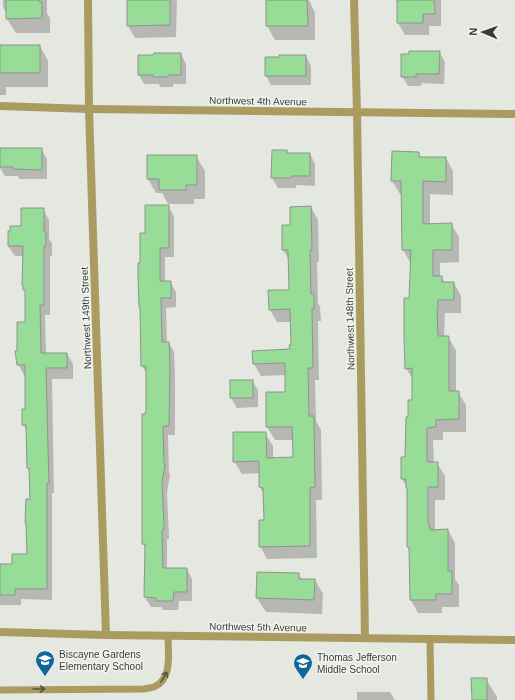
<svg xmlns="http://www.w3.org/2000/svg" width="515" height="700" viewBox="0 0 515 700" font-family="Helvetica,sans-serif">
<rect width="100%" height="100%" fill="#e5e7e1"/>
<g fill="#0003">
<path d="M3 0H47V13L50 18V33H16L7 19V14L3 7Z"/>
<path d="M128 0H177L176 37 135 38 128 26Z"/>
<path d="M267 0H309L315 13V40H275L267 26Z"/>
<path d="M398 0H441V26H429V35H405L398 23Z"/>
<path d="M0 46H40L48 61V87H6V95H0Z"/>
<path d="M439 52 445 62 444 84 422 83 421 86H408L402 76Z"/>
<path d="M181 54 186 64V84H173V87H160L159 84H144L139 75Z"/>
<path d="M306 56 311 66V85H271L266 76Z"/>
<path d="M0 149H41L47 159V179H19L18 176H5L0 168Z"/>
<path d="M273 151H287L288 154H310L315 164V186L296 185V188H278L272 178Z"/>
<path d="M418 153 421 158H446L453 171V195L430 194V225L451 224 459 237V262L440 263V277H441L445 283H454L461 296V313H445L444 337H448L456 350V392H458L466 405V432H443V440H433L434 463H437L445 476V500H435V530H448L455 543V579L459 585V607H442V613H418L411 600 410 551 408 547V489L402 479 406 458 409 418 413 401V380L406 368 411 264 403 250V194H400L392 181Z"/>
<path d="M196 156 205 171V199H194V204H168L162 193H156L148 179Z"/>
<path d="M168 206 174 216V257H165V282H170L176 292V307L166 308 167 343H169L174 352 175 376V435H168L169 472 170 475 167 493 169 535V539H167V569H187L192 579V601H179L178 610H163L161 607H151L145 597 146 549 143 544V415H146L147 374 142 366 141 309 140 307 141 264 146 234Z"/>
<path d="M311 207 318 220 319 262H317L318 303 320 307 321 321H318L319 380H315L316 421 321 430 322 500H316L317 558 267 559 260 546 265 521 264 495 260 487V473L242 474 234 461 265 433 273 446V459L294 458V440H275L267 427V393H286V375L261 376 254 364 292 350 291 322H277L270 310 290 291 289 260 283 250V226H291Z"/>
<path d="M43 209 49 220V239L52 243V256H50V315H45L46 354H67L73 364V379H52L54 493H52V600L21 599V605H0V565H13L28 555 27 525 26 523 31 500 30 471 28 468 27 431 23 424 26 410V375H24L18 364V352L26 323V294L23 285 24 256H15L8 246 22 227Z"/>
<path d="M252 381 258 390V407L237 408 231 398Z"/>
<path d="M298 574 302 580H315L323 594 322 614 266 612 257 598Z"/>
<path d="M486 679 497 697V700H473Z"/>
<path d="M357 692H390L395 700H357Z"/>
</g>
<g fill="#97dc97" stroke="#8e938e">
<path d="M6 0H39L40 2H42V18L6 19Z"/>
<path d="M127 0H170V25L127 26Z"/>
<path d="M266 0H307L308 26H266Z"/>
<path d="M397 0H434L435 14H423V23H397Z"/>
<rect x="0" y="45" width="40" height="28"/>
<path d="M409 51H440L439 74H416V77H401V54H409Z"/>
<path d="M154 53H181V75H168V77H153V75H138V55H153Z"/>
<path d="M279 55H306V76H265V57H279Z"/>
<path d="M0 148H42V170L13 169V167H0Z"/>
<path d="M272 150H287V153H310V176H291V178H271Z"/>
<path d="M392 151 419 152V157H446V182L423 181V224L452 223V250H433V276H442V282H454V300H438V309H437L438 336H449V391H459V419L436 420V427L427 428V462H438V487H428V523H429L430 530 448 529V571H452V594H436V600H410L409 547H407V488H406V479H401V457H405L406 417H408V400H412V368L405 369 404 339V298H409L411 250H402L401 181H391Z"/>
<path d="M147 155H197V185H186V190H159V179H147Z"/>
<path d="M145 205H169V248H160V281H171V298H161L162 342H169L170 365 169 426H163L164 462 165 465 162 482 164 524V530H162L163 568H187V592H174L173 601H156V598L144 597 145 544H142V414H145L146 410V366H141L140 307H139L138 277V263H140V233H145Z"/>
<path d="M311 206 312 250H310L311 294H314V309H312L313 368H308L309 416H314L315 487 310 488V546L259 547V520H264L263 488 259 487V461L233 462V432H266L267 458 293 457 292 427H266V392H285V363L253 364 252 351 290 349 289 345H291L290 309 269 310 268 290H289L288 250H282V225H290V207Z"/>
<path d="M21 208H44V232H46V246H44V305H40L41 353H67V368H46L49 483H47V589H15V595H0V564H12V554H27L26 523H25L26 499H30L29 468H27L26 425H22V409H25V365H17L15 351H17V322H25V290H23V285H22L23 246H8V231H10V226H21Z"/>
<rect x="230" y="380" width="23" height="18"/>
<path d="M257 572 299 573V579H315L314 600 256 598Z"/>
<path d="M471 678H487V700H472Z"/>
</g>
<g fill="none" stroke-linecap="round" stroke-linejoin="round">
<g stroke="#aa9c61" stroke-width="7">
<path d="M430 639 431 700"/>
<path d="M0 690 144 689C147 688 151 688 154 687 173 679 168 652 168 636"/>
</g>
<g stroke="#aa9c61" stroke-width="8">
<path d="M88 0 89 109 106 635"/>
<path d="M354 0 357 112 365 638"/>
<path d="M0 106 89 109 515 114"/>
<path d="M0 632 106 635 515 640"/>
</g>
</g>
<defs><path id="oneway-shaft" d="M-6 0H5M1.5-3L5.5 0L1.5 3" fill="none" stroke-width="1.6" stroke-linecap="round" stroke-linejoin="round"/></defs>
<g stroke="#585544">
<use href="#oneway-shaft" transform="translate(164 677) rotate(-59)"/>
<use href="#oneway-shaft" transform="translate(39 689)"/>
</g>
<defs>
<symbol id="school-pin" viewBox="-11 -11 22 30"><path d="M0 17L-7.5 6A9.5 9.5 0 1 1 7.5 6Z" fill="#126798" stroke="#f2f4ee"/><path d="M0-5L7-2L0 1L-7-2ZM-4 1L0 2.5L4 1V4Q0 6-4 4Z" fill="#fff"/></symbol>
</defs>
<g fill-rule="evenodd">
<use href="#school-pin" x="34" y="649" width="22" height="30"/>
<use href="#school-pin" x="292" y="652" width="22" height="30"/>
</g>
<g text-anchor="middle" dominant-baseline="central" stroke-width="3" stroke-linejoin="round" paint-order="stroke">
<g font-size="10" fill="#3c3d3b" stroke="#f2f4ee">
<text transform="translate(258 101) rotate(1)">Northwest 4th Avenue</text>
<text transform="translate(86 318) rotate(-92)">Northwest 149th Street</text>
<text transform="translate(350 319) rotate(-91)">Northwest 148th Street</text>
<text transform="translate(258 627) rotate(1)">Northwest 5th Avenue</text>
</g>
<g font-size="10" fill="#3c3d3b" stroke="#f2f4ee" text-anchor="start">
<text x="59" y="654">Biscayne Gardens<tspan x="59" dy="12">Elementary School</tspan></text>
<text x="317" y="657">Thomas Jefferson<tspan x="317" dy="12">Middle School</tspan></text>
</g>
</g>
<g transform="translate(483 32) rotate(272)" stroke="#f2f4ee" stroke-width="3" paint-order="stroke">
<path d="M0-3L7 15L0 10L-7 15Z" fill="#3c3d3b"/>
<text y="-6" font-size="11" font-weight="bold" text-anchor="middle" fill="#3c3d3b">N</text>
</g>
</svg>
